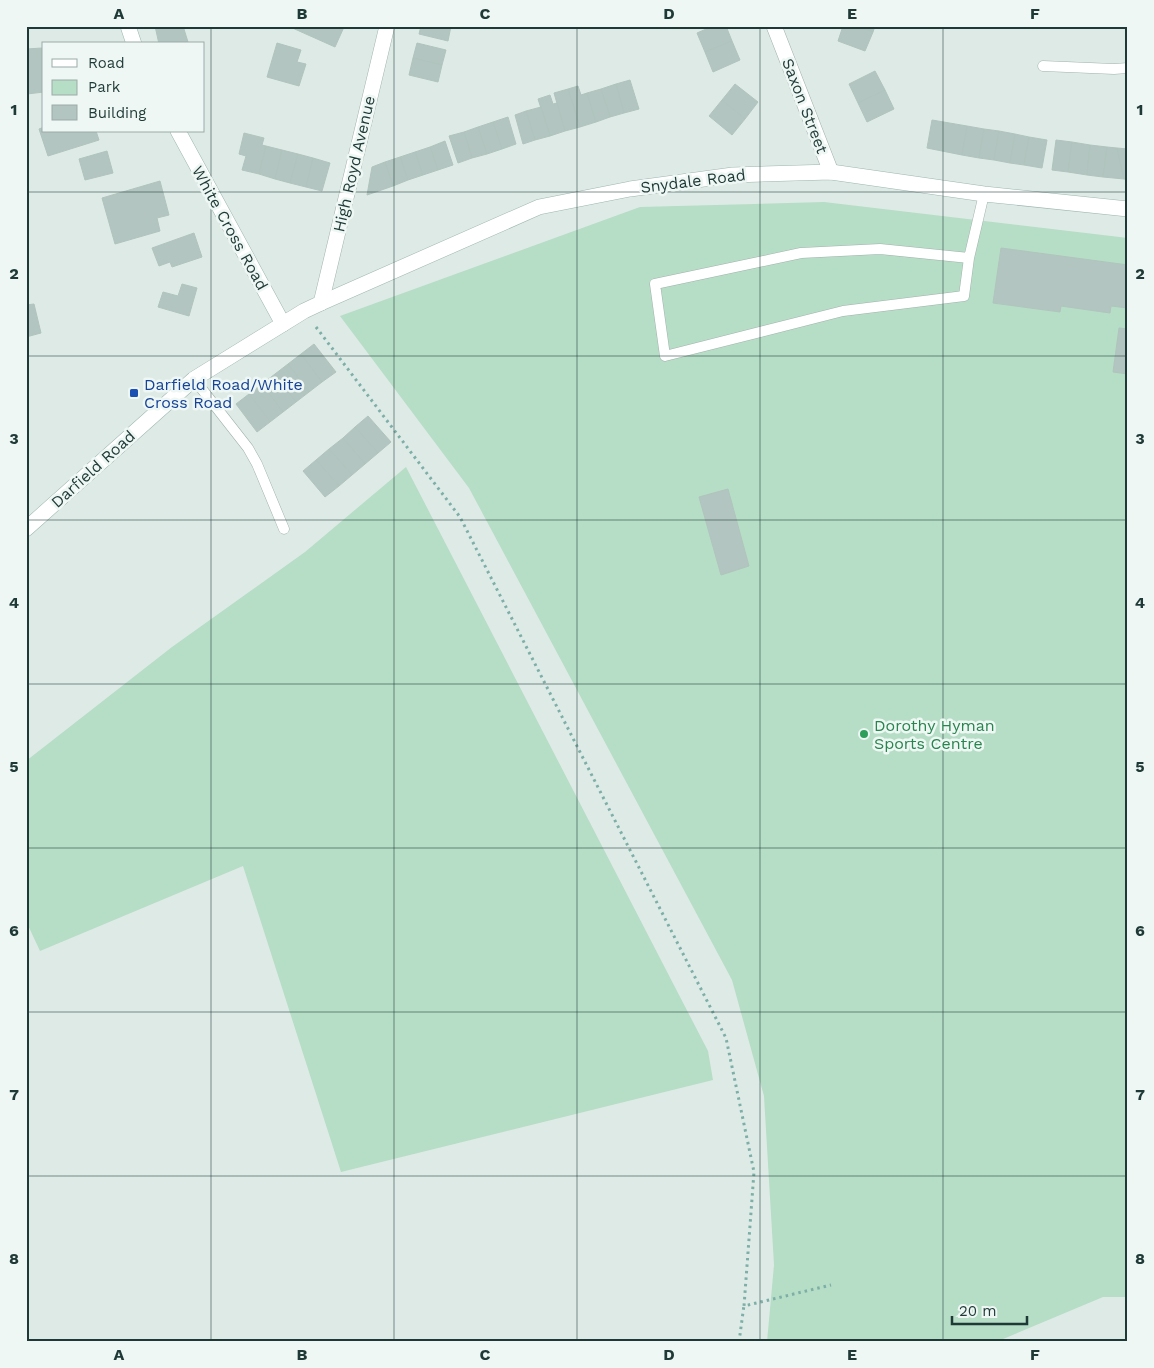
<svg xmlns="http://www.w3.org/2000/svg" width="1154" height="1368" viewBox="0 0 1154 1368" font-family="'Work Sans',sans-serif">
<rect width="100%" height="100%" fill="#deeae6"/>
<g fill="#b6ddc5">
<path d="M824 202 1128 238V1297H1103L996 1342H842L841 1340 767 1342 774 1265 764 1096 732 980 469 488 340 316 640 207Z"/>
<path d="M406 467 708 1051 713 1080 341 1172 243 866 40 951 26 921V761L172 647 305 552Z"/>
</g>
<g fill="#b3c5c0" stroke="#b0c4be">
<path d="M155 26H183L188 42 159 44Z"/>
<path d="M288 26H344V27L335 47Z"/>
<path d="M421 26H451L448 41 419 34Z"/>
<path d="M713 26H726L732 41 705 52 697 33Z"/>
<path d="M843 26H858L873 32 865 51 838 41Z"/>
<path d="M858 26H875L873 32Z"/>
<path d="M732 41 740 60 713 72 705 52Z"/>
<path d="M277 43 301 50 297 62 306 64 299 86 267 77Z"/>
<path d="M417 43 446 50 442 65 413 58Z"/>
<path d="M42 48V57H44V92L27 94 26 49Z"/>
<path d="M413 58 442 65 438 82 409 75Z"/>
<path d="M875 71 885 90 858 103 849 84Z"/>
<path d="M630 80 639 109 624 113 616 84Z"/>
<path d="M616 84 624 113 610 117 601 89Z"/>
<path d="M735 84 758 102 745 119 722 100Z"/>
<path d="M578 86 581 95 587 93 596 122 580 127 568 89Z"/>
<path d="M568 89 580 127 565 131 554 93Z"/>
<path d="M601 89 610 117 596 122 587 93Z"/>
<path d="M885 90 894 109 867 122 858 103Z"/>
<path d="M550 95 553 104 557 103 565 131 550 136 538 99Z"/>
<path d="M722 100 745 119 732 135 709 116Z"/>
<path d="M541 107 550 136 535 140 526 111Z"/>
<path d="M526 111 535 140 523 144 515 115Z"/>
<path d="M508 117 516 144 502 149 493 122Z"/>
<path d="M932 120 967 126 962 155 927 148Z"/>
<path d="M493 122 502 149 487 154 478 127Z"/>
<path d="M967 126 984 129 979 158 962 155Z"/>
<path d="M44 127V131H96L99 140 48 156 39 129Z"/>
<path d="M478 127 487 154 472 158 464 132Z"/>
<path d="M984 129 999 131 994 160 979 158Z"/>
<path d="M999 131 1015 134 1010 163 994 160Z"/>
<path d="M464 132 472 158 458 163 449 136Z"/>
<path d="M244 133 264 138 262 145 266 146 259 174 242 170 246 156 239 154Z"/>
<path d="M1015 134 1029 137 1024 165 1010 163Z"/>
<path d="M1029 137 1047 140 1042 168 1024 165Z"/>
<path d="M1056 140 1072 142 1068 172 1052 170Z"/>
<path d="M445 141 453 165 438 170 430 147Z"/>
<path d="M1072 142 1090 145 1087 175 1068 172Z"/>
<path d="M1090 145 1107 147 1103 177 1087 175Z"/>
<path d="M266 146 282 150 275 179 259 174Z"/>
<path d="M430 147 438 170 423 175 415 152Z"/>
<path d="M1107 147 1117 148 1124 179 1103 177Z"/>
<path d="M1117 148 1128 149V180L1124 179Z"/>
<path d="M282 150 298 154 290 183 275 179Z"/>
<path d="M107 151 113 173 85 180 79 159Z"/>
<path d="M415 152 423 175 408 180 400 157Z"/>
<path d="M298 154 313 158 306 187 290 183Z"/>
<path d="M400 157 408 180 393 186 385 162Z"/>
<path d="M313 158 330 163 322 191 306 187Z"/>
<path d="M385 162 393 186 367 195 372 167Z"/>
<path d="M160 181 169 215 157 218 160 231 115 244 102 198Z"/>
<path d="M194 233 202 257 172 267 170 262 159 266 152 248Z"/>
<path d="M1001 248 1128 265V308L1111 306 1110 313 1061 306 1060 312 993 303Z"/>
<path d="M182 284 197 288 189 316 158 307 163 292 178 296Z"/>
<path d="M34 304 41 333 26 337V305Z"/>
<path d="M1119 328 1128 329V374L1113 372Z"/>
<path d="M314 344 336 372 322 382 301 354Z"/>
<path d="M301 354 322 382 309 392 288 364Z"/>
<path d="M288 364 309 392 296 402 275 374Z"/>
<path d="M275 374 296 402 283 412 262 384Z"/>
<path d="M262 384 283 412 270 422 249 394Z"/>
<path d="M249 394 270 422 257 432 236 404Z"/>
<path d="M368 416 391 442 378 453 355 427Z"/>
<path d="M355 427 378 453 365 464 343 438Z"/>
<path d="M343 438 365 464 352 475 329 449Z"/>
<path d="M329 449 352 475 339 486 316 460Z"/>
<path d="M316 460 339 486 325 497 303 471Z"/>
<path d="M728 489 749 566 721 575 699 497Z"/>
</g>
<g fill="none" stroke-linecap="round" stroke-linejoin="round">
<defs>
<g id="lane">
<path d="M1043 66 1114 69 1128 68"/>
<path d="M969 258 964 296 843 311 665 356 655 284 801 253 880 249 969 258 984 194"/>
<path d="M194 379 248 448 257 464 284 529"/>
</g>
<g id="street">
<path d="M774 26 831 172"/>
<path d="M321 303 387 26"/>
</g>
<g id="secondary">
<path d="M128 26 134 44"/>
<path d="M178 131 283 324"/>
<path d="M26 529 194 379 304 311 321 303 539 207 630 189 733 175 831 172 984 194 1128 209"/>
</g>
</defs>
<use href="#lane" stroke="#a1b2ae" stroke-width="11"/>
<use href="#street" stroke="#a1b2ae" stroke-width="16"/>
<use href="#secondary" stroke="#9db6b0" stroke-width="16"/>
<g stroke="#7dafa6" stroke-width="3" stroke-dasharray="2.5 4" stroke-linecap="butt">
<path d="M316 327 460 517 726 1038 754 1172 744 1306 831 1285"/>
<path d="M739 1342 744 1305"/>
</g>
<use href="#lane" stroke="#fff" stroke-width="10"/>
<use href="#street" stroke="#fff" stroke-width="15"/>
<use href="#secondary" stroke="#fff" stroke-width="15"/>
</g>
<path fill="none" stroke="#1f3a36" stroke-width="1" stroke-opacity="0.55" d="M211 26V1342M394 26V1342M577 26V1342M760 26V1342M943 26V1342M26 192H1128M26 356H1128M26 520H1128M26 684H1128M26 848H1128M26 1012H1128M26 1176H1128"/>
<rect fill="#1a4fb4" stroke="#eef7f4" stroke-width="2" x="129" y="388" width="10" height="10" rx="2.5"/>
<circle fill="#2e9e5b" stroke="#eef7f4" stroke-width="2" cx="864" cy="734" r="5"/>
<g text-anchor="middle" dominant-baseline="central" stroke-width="5" stroke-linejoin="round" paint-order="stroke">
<g font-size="16" fill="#1f3a36" stroke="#eef7f4">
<text transform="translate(805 106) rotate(69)">Saxon Street</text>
<text transform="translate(354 164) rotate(-77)">High Royd Avenue</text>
<text transform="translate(693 181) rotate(-7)">Snydale Road</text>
<text transform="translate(230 228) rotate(61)">White Cross Road</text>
<text transform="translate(93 469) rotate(-42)">Darfield Road</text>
</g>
<g font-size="16" fill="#164399" stroke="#eef7f4" text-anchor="start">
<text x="144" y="384">Darfield Road/White<tspan x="144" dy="18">Cross Road</tspan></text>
</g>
<g font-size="16" fill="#27864d" stroke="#eef7f4" text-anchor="start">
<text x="874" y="725">Dorothy Hyman<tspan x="874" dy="18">Sports Centre</tspan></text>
</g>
</g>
<rect width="1154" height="1368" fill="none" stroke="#eef7f4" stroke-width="55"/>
<rect x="42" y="42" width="162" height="90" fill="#eef7f4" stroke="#9baba8"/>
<rect x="52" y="59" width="25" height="8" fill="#ffffff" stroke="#9baba8"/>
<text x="88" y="68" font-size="15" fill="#1f3a36">Road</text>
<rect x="52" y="80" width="25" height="15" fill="#b6ddc5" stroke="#9baba8"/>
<text x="88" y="92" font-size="15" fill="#1f3a36">Park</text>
<rect x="52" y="105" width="25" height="15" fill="#b3c5c0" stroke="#9baba8"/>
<text x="88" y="118" font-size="15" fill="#1f3a36">Building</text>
<path d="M952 1316v8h75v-8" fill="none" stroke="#1f3a36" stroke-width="2.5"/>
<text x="959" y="1316" font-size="15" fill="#1f3a36" stroke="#eef7f4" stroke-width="4" paint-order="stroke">20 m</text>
<rect x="28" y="28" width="1098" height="1312" fill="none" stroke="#1f3a36" stroke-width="2"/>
<g font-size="16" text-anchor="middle" font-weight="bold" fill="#1f3a36">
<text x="119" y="19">A</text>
<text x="302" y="19">B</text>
<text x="485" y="19">C</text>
<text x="669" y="19">D</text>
<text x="852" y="19">E</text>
<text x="1035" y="19">F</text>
<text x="14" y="115">1</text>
<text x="1140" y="115">1</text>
<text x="14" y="279">2</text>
<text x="1140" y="279">2</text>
<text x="14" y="444">3</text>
<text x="1140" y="444">3</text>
<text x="14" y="608">4</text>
<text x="1140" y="608">4</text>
<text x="14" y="772">5</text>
<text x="1140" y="772">5</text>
<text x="14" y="936">6</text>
<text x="1140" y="936">6</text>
<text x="14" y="1100">7</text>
<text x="1140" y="1100">7</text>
<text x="14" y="1264">8</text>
<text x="1140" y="1264">8</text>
<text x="119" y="1360">A</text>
<text x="302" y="1360">B</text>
<text x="485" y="1360">C</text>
<text x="669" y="1360">D</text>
<text x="852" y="1360">E</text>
<text x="1035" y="1360">F</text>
</g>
</svg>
